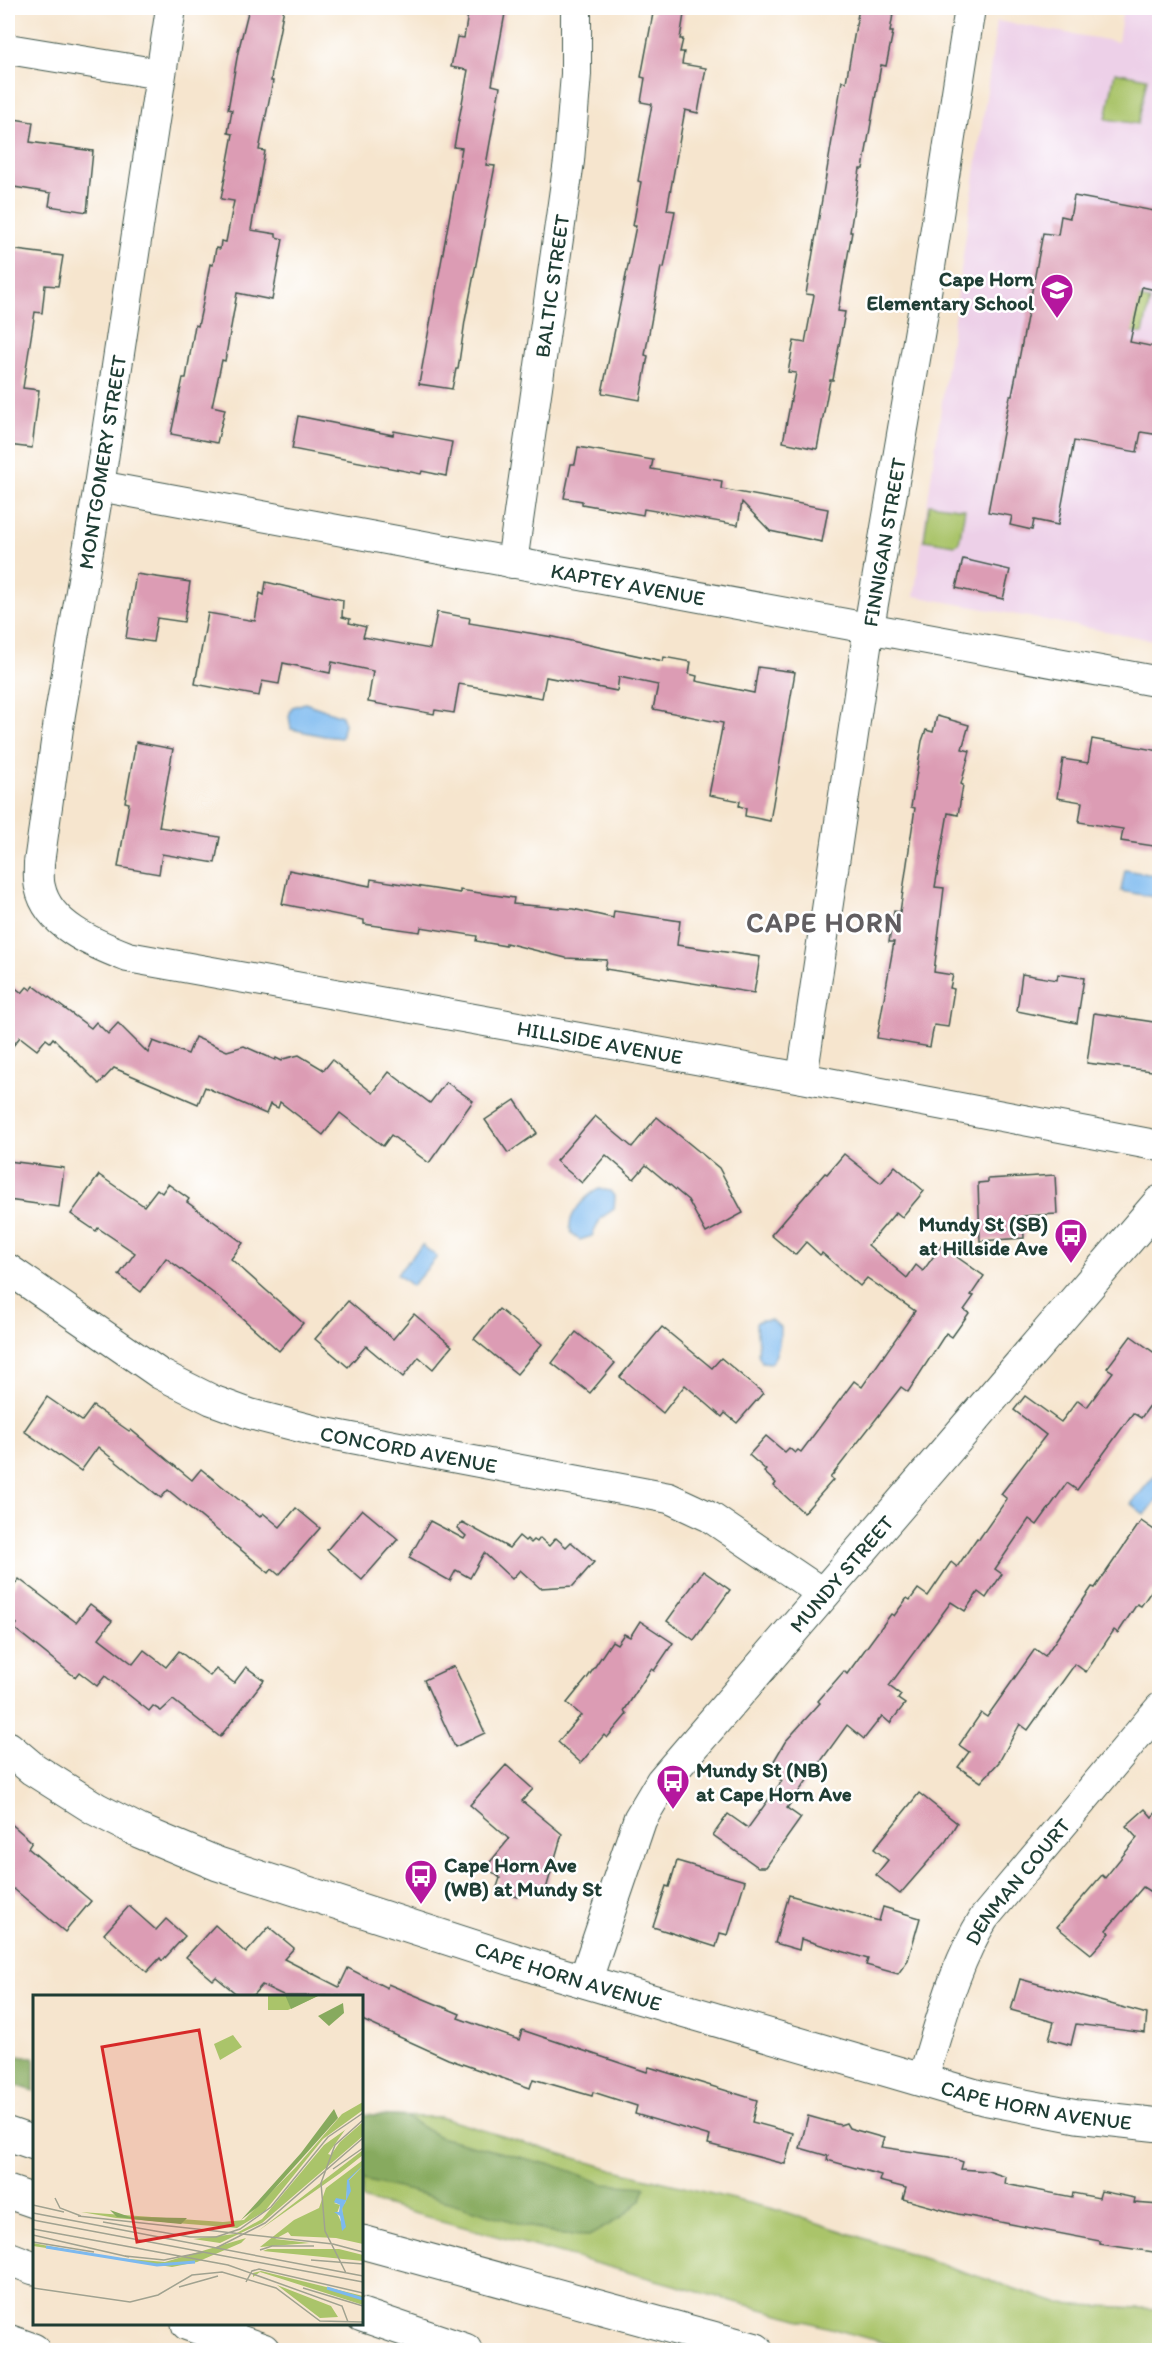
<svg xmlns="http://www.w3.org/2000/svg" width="1167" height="2358" viewBox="0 0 1167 2358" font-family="Itim,sans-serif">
<rect width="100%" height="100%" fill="#fff"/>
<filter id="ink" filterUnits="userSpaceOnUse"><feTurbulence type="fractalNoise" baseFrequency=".0167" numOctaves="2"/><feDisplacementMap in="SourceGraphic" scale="12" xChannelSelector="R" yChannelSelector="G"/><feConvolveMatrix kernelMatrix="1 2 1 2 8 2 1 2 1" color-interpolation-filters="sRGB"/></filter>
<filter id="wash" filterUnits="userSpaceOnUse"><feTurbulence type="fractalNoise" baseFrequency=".008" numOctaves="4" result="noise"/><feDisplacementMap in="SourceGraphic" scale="24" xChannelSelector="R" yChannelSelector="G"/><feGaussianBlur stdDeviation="1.35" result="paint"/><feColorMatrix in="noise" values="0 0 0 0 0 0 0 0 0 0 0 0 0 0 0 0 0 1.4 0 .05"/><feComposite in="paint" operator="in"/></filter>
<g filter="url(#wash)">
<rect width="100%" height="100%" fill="#f6e5ce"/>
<path fill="#edd0e8" d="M1123 8H1159V641L914 596 997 21 1118 42Z"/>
<g fill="#aac46a" stroke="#64804f" stroke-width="1.5">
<path d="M1115 72 1147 78 1138 124 1106 119Z"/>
<path d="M1085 288 1150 300 1143 334 1132 332Z"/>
<path d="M929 504 965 509 959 543 954 545 924 540Z"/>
<path d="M362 2114 370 2116 439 2117 615 2170 785 2212 1060 2304 1159 2309V2350H910L362 2199Z"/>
</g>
<g fill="#87aa5e" stroke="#537449" stroke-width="1.5">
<path d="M8 2055 34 2058V2091L8 2083Z"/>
<path d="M362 2114 406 2117 439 2137 563 2168 604 2184 645 2187 641 2200 621 2218 589 2236 558 2235 411 2191 362 2180Z"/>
</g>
<g fill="#7cb9ef" stroke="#4e7b92" stroke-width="1.5">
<path d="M305 703 342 716 344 724 341 738 324 736 291 729 289 716 292 707Z"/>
<path d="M1125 870 1159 876V898L1121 891Z"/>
<path d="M599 1189 610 1191 615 1197 614 1209 601 1218 592 1236 580 1240C555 1228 583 1196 599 1189Z"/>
<path d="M422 1245 437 1257 412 1286 397 1274Z"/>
<path d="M761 1320H772L780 1327C780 1340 779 1353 771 1363L762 1362 758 1354C760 1343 756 1335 756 1323Z"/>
<path d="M1155 1475 1159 1479V1497L1145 1515 1131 1504Z"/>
</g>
<g id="blocks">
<g fill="#dc9cb4">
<path d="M249 8H284L272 70 271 81H273L259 150 265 151 251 230 276 234V237L283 239 272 300 237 293 225 361 222 360 212 406 225 409 217 443 171 434 183 378H186L195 325 198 326 203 303 210 264 213 265 216 248 220 249 221 241 226 242 234 201 221 199 233 134 228 133 232 110 228 109 238 52Z"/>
<path d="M469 8H506L492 85 500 87 486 165 495 166 465 321 458 369H456L452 389 419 384 462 148 454 147 468 70 451 67 457 37 464 38Z"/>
<path d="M654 8H685L680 39H683L680 52H684L682 64 706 68 698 113 685 110 667 210 675 211 664 268 661 267 645 355 648 356 640 400 602 393 636 226H633L641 182 638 181 652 104 641 102 645 78 641 77Z"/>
<path d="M859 8H894L890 32H893L886 66 881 65 863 169H860L850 232H852L838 311 845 312 833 380H830L817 449 783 442 796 373 788 372 794 341 805 343 814 295 806 294 842 81 846 82Z"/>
<path d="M8 118 33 122 30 142 93 151 87 212 49 206 51 193 8 186Z"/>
<path d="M1074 196 1160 212V291L1142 287 1130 342 1160 348V435L1141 432 1137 452 1074 441 1058 525 1034 520 1032 530 1010 525 1012 516 988 512 1010 396H1012L1043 233 1058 235 1061 216 1070 218Z"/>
<path d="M8 249 63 256 58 286 45 285 42 313 35 312 23 388 39 390 32 448 8 445Z"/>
<path d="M298 416 393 435 394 431 452 442 446 476 422 471 421 474 292 449Z"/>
<path d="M578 447 653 460 651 469 722 481 721 489 828 509 822 542 770 531 742 502 738 525 644 509 643 515 582 504V501L564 498 571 464H575Z"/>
<path d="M963 559 1010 570 1003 599 956 588Z"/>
<path d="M136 574 190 582 184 622 157 618 153 642 126 638Z"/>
<path d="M266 582 343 600 342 617 350 619 349 623 366 627 363 637 430 649 437 612 470 618 469 623 553 637 663 661 664 657 691 662 689 674 697 676 696 681 754 693 758 667 795 672 770 821 745 816 746 808 739 806 740 801 709 795 723 723 653 709 658 685 619 677 617 691 546 677 542 698 459 684 454 713 435 710 434 714 368 702 373 671 332 662 330 673 283 663 279 684 262 681 259 696 195 684 208 613 255 621 260 593 264 595Z"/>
<path d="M937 716 969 725 962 749 970 751 961 784 963 785 958 815 948 813 935 887 944 888 934 972 953 975 950 988 954 989 948 1027 934 1025 930 1047 877 1038 894 942H889L894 911 900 912 915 808 911 807 922 741 926 730 933 732Z"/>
<path d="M1092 739 1160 751 1156 792 1160 797V847L1121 841 1123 829 1079 822 1082 802 1057 798 1063 759 1088 763Z"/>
<path d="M136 742 173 749 159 827 220 837 215 863 162 854 159 874 118 867 129 803 125 802Z"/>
<path d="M289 870 370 886 371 879 460 893V890L514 898 513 904 573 909 613 918 614 911 680 921 677 945 760 957 754 993 605 969 607 960 566 958 506 943V946L476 941 477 936 421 927 420 932 364 924V920L282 904Z"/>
<path d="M1022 974 1057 980 1058 974 1084 978 1077 1023 1017 1011Z"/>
<path d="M8 982 22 993 27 987 31 990 34 986 91 1028 96 1022 108 1034 118 1023 148 1053 153 1041 188 1054 195 1037 227 1051 244 1046 275 1060 276 1058 282 1061 283 1059 299 1055 324 1070 332 1060 373 1093 389 1072 430 1103 446 1082 473 1101 429 1163 391 1135 383 1146 340 1113 323 1135 280 1102 278 1108 270 1104 266 1114 205 1087 198 1104 114 1068 99 1084 53 1038 50 1042 46 1039 37 1050 20 1037 8 1052Z"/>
<path d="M1094 1013 1160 1023V1072L1087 1063Z"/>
<path d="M515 1100 537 1133 508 1153 485 1120Z"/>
<path d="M595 1116 632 1147 657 1117 719 1168 743 1213 706 1233 688 1200 646 1165 634 1179 606 1155 582 1183 556 1161Z"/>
<path d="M844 1154 881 1183 895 1166 924 1191 902 1217 896 1212 868 1245 907 1278 916 1265 923 1271 941 1246 984 1276 971 1295 974 1296 964 1310 969 1313 952 1337 946 1333 908 1392 901 1387 830 1478 833 1480 804 1513 774 1486 776 1483 764 1472 766 1470 749 1455 766 1436 785 1452 789 1448 795 1453 798 1450 801 1452 854 1381 862 1387 915 1311 867 1278 860 1286 822 1253 820 1255 806 1242 795 1255 771 1235 825 1173 827 1174Z"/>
<path d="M8 1161 64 1168 59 1207 8 1200Z"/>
<path d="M99 1175 144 1206 157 1189 162 1193 168 1184 189 1199 187 1202 243 1243 231 1259 303 1323 279 1351 221 1299 166 1258 141 1292 119 1275 135 1253 98 1228 96 1231 71 1214Z"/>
<path d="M1055 1175 1057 1214 1023 1216 1024 1238 980 1241 978 1183 988 1182V1179Z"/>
<path d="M348 1301 393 1339 414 1314 452 1346 433 1369 419 1357 403 1377 366 1346 348 1367 315 1339Z"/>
<path d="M499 1309 542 1344 517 1374 474 1339Z"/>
<path d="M662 1327 712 1368 721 1358 763 1393 737 1423 725 1413 722 1417 685 1385 663 1413 620 1377Z"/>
<path d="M576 1332 615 1363 590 1393 552 1363Z"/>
<path d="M1131 1336 1160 1357V1402L1151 1404 1141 1418 1133 1413 1077 1490 1067 1483 1037 1525 1029 1519 995 1569 1002 1574 986 1598 978 1592 965 1611 951 1602 889 1686 901 1695 898 1699 905 1704 890 1723 882 1716 864 1739 847 1725 787 1808 801 1818 766 1867H758L713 1835 728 1814 748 1828 782 1781 768 1771 785 1742 820 1703 818 1701 844 1671 847 1674 891 1614 894 1616 907 1598 910 1600 918 1589 928 1596 951 1562 957 1567 977 1538 979 1539 1007 1499 1001 1494 1046 1435 1014 1410 1025 1396 1061 1422 1078 1400 1087 1407 1113 1372 1107 1368Z"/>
<path d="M47 1397 82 1421 93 1406 129 1431 131 1430 192 1480 201 1469 260 1517 263 1513 280 1527 296 1508 320 1528 279 1575 272 1569 269 1573 168 1490 161 1498 98 1447 81 1471 24 1431Z"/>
<path d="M362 1509 398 1539 362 1580 327 1550Z"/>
<path d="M430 1521 464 1539 466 1536 457 1528 462 1522 509 1548 519 1536 525 1541 527 1539 531 1543 534 1540 537 1542 540 1538 549 1546 556 1538 566 1547 571 1542 594 1562 573 1586 540 1588 520 1570 512 1579 484 1553 470 1578 456 1570 450 1581 409 1558Z"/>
<path d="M1141 1521 1160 1534V1596L1152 1590 1141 1606 1137 1604 1118 1633 1114 1630 1086 1672 1075 1664 1028 1730 1020 1724 999 1762 981 1782 958 1767 969 1752 959 1745 981 1713 987 1717 1035 1649 1045 1656 1092 1587 1095 1588Z"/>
<path d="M703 1571 730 1590 694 1640 667 1621Z"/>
<path d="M19 1579 76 1622 90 1604 112 1621 99 1638 133 1664 144 1650 166 1667 179 1651 210 1676 216 1669 234 1683 246 1667 264 1680 220 1737 173 1700 161 1711 153 1706 149 1711 105 1676 97 1686 79 1672 75 1677 14 1628 17 1624 8 1617V1594Z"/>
<path d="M640 1621 673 1643 654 1671 651 1669 624 1711 627 1714 607 1738 604 1735 581 1763 558 1742 581 1715 567 1703 588 1677 612 1641 617 1644 624 1634 630 1637Z"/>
<path d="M454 1666 485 1733 455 1747 424 1680Z"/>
<path d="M506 1765 533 1789 522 1801 562 1834 544 1896 520 1887 517 1897 496 1890 500 1878 486 1867 509 1839 470 1805Z"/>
<path d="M919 1793 957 1823 946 1841 900 1894 876 1875 888 1860 874 1849Z"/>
<path d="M1160 1808V1898L1143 1887 1106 1930 1110 1933 1091 1954 1057 1927 1102 1875 1105 1878 1137 1838 1126 1826 1145 1809 1152 1817Z"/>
<path d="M8 1821 32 1842 28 1848 91 1901 65 1932 8 1884Z"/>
<path d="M677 1861 745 1881 728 1935 720 1933 716 1947 653 1927 666 1886 669 1887Z"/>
<path d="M789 1895 879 1921 883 1907 920 1918 908 1960 898 1974 866 1965 868 1959 801 1939 799 1950 775 1943Z"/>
<path d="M129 1906 156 1930 166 1919 185 1936 162 1961 160 1958 147 1972 104 1934Z"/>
<path d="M215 1925 246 1953 269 1927 294 1948 284 1959 339 1987 348 1968 387 1988 388 1984 460 2014 458 2018 519 2040 522 2030 647 2072 649 2067 757 2100 752 2122 793 2133 785 2164 708 2144 710 2136 635 2114 637 2106 593 2092 592 2096 533 2079 530 2088 448 2059 362 2020V1996H285L262 1985 252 1996H239L216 1977 213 1980 186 1957Z"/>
<path d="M1020 1979 1147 2014 1145 2033 1076 2024 1071 2045 1049 2039 1054 2022 1011 2010Z"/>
<path d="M808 2116 840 2125 846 2123 849 2128 884 2138 881 2147 949 2157 963 2162 961 2169 988 2171 1006 2177 1005 2184 1072 2197 1073 2193 1099 2198 1101 2191 1135 2198 1134 2203 1160 2205V2253L1100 2244V2241L958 2214 903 2199 906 2188 879 2181 881 2175 827 2160 828 2156 800 2148Z"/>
</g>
</g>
</g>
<g filter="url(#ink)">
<use href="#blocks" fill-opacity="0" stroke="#3f564b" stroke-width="1.5"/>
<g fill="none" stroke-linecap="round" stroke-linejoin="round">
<defs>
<g id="minor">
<path id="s1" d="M171 8 99 486 60 714 39 863C39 871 38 880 40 887 48 926 95 944 128 957L802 1078 1160 1146"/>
<path d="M8 49 160 74"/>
<path id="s2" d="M99 486 1160 682"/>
<path id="s3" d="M512 563 569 161 576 74V8"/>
<path id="s4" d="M802 1078 869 627 923 312 970 8"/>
<path id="s5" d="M8 1269 160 1374 212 1400 250 1414 320 1432 669 1498 710 1517 822 1593"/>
<path id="s6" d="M922 2081C940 2026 953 1967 984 1918L1160 1708"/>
</g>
<g id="tertiary">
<path id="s7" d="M8 1748 33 1769 96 1809 139 1831 218 1864 546 1970 983 2098 1077 2116 1160 2125"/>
<path id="s8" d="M585 1981 640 1819 662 1782 1160 1202"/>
</g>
<g id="primary">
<path d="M8 2192 34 2201"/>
<path d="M362 2315 465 2350"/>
</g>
<g id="motorway">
<path d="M8 2134 34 2143"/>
<path d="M362 2242 756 2350"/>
<path d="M8 2258 34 2268"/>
<path d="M188 2324 263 2350"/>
<path d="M8 2341 33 2350"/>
</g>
</defs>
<use href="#minor" stroke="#3f564b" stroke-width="32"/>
<use href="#tertiary" stroke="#3f564b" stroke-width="35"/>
<use href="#primary" stroke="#3f564b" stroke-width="35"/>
<use href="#motorway" stroke="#3f564b" stroke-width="35"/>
<use href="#minor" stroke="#fff" stroke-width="30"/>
<use href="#tertiary" stroke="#fff" stroke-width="33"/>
<use href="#primary" stroke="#fff" stroke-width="33"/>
<use href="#motorway" stroke="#fff" stroke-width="33"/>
</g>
</g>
<defs>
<symbol id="school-pin" viewBox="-11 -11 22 30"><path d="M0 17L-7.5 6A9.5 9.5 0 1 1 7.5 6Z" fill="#b5179e" stroke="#fff"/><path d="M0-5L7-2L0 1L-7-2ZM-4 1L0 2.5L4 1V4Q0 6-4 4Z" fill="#fff"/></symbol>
<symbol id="bus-pin" viewBox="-11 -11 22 30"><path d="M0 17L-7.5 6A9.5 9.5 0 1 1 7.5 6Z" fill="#b5179e" stroke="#fff"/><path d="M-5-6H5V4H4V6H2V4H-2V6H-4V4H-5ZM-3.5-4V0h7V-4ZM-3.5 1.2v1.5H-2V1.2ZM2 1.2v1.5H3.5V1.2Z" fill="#fff"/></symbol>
</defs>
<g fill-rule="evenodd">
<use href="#school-pin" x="1038" y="271" width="38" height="52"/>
<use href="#bus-pin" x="1052" y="1216" width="38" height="52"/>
<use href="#bus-pin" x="654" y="1762" width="38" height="52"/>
<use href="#bus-pin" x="402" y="1857" width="38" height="52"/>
</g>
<g text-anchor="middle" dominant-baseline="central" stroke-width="5" stroke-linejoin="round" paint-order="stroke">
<g font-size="21" font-weight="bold" fill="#1f3d34" stroke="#fff" text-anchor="end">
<text x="1034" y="278">Cape Horn<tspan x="1034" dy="24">Elementary School</tspan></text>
<text x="1048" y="1223">Mundy St (SB)<tspan x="1048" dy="24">at Hillside Ave</tspan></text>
<text x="696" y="1769" text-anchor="start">Mundy St (NB)<tspan x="696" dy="24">at Cape Horn Ave</tspan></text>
<text x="444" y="1864" text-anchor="start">Cape Horn Ave<tspan x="444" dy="24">(WB) at Mundy St</tspan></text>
</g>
<g font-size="21" fill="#1f3d34" stroke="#fff">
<text stroke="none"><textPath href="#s3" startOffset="280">BALTIC STREET</textPath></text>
<text transform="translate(102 462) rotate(-81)">MONTGOMERY STREET</text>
<text stroke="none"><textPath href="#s4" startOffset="542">FINNIGAN STREET</textPath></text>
<text stroke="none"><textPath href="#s2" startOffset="538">KAPTEY AVENUE</textPath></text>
<text stroke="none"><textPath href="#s1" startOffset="1486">HILLSIDE AVENUE</textPath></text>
<text stroke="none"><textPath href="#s5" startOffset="446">CONCORD AVENUE</textPath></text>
<text stroke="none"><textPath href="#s8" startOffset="489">MUNDY STREET</textPath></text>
<text stroke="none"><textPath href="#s6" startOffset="224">DENMAN COURT</textPath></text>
<text stroke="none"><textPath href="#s7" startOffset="609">CAPE HORN AVENUE</textPath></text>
<text stroke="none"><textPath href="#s7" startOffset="1095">CAPE HORN AVENUE</textPath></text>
</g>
<g font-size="27" font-weight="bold" letter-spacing="1.5" fill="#615e61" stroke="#fff">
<text x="825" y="922">CAPE HORN</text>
</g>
</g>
<g transform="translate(33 1995)">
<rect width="330" height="330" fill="#f6e5ce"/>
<path d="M235 0H287L255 15H235ZM200 40 209 52 187 65 181 49ZM330 107V115L290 144 232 216 204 233 83 223 48 217 190 227 211 225 263 172 309 119ZM330 122 312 135 295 159 298 160 307 147 330 127V141L229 228 187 248 160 244 202 239 229 224 291 150ZM330 155V160L306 179 225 236ZM330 165V171L315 185 313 205 301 208 307 210 304 218 310 231 309 211 312 208 316 197V185L330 171V249L303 243 258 241 255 237 242 244 277 248 227 252 261 225 286 213 293 193ZM213 243 208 248 164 267 139 272 0 251V248L73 262 132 267ZM235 254H306L330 260V266L230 256ZM228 276 330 301V310L227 277 220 282V278ZM244 290 298 311 305 322 287 323Z" fill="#aac46a"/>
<path d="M252 0H287L258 14ZM310 8 311 18 296 31 285 21ZM301 114 305 123 226 211 208 225 268 158ZM77 215 97 222 154 223 148 229 117 226 84 222Z" fill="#87aa5e"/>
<path d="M330 170 316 185 318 196 309 214 313 232 309 236 307 221 301 217H306L307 210 301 207 303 203 313 205 314 185Z" fill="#7cb9ef"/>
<path fill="none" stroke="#7cb9ef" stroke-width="3" d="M13 252 124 270 162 267M294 293 330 304"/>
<path fill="none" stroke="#a0a290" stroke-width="1.5" d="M300 174 330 153M22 203 27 213 48 221M0 210 31 217M0 218 330 281M45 221 300 249 330 257M0 225 330 287M70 227 157 242H183L207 234 238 212 295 142 330 118M0 234 195 270 309 311 315 327M0 240 96 262M0 247 61 257M183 253 232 228 330 143M227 255 239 251H281M92 261 131 265 171 257M278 265 330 269M313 278 292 236 288 188 302 150 330 125M213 287 219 276 226 274 330 298M146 292 185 281M0 293 97 307 125 300 159 280 189 277 243 293 287 326 330 327M270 293 330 311"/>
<path fill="#d62828" fill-opacity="0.15" stroke="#d62828" stroke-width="3" d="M166 35 200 230 104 247 69 52Z"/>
<rect width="330" height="330" fill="none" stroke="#1f3d34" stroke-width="3"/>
</g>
<rect width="1167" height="2358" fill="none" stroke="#fff" stroke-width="30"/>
</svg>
